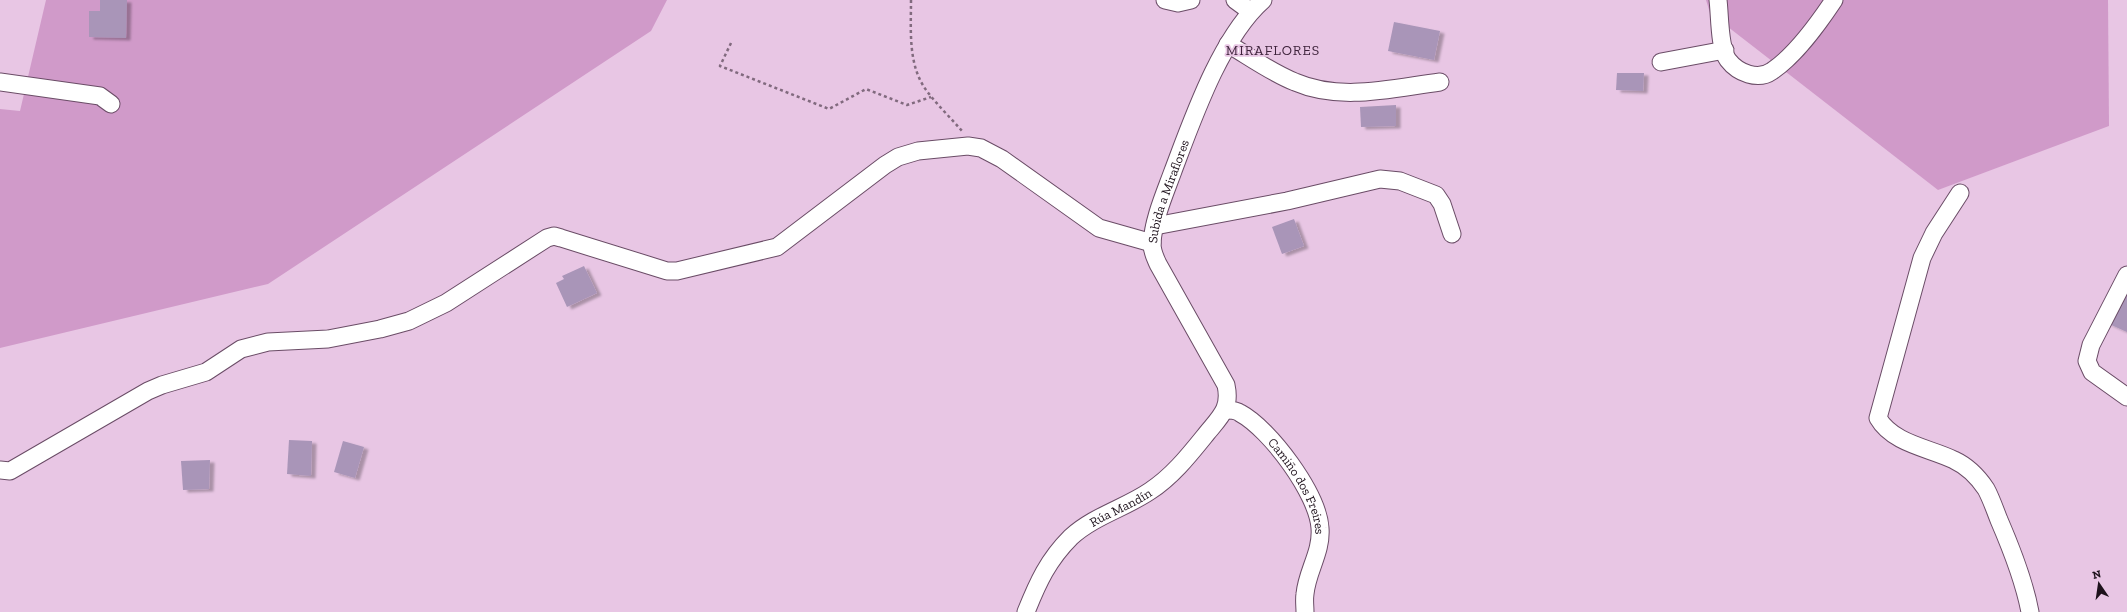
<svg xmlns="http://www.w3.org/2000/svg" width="2127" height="612" viewBox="0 0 2127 612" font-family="'Zilla Slab',serif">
<defs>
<filter id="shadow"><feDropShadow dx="4.5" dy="2.5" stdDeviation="1" flood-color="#0004"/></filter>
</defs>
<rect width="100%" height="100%" fill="#e8c6e4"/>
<g fill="#d09ac9">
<path d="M46 0H667L651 31 268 284 0 348V109L20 111Z"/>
<path d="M1706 0H2108L2109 126 1938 190 1710 13Z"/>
</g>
<g fill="#a995b8" filter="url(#shadow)">
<path d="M100 0H127L126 38 89 37V11H100Z"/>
<path d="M1394 22 1440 31 1434 60 1388 51Z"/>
<path d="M1617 73H1644L1643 91 1616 90Z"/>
<path d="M1396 105V126L1361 127 1360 107Z"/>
<path d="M1294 219 1304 246 1282 254 1272 227Z"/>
<path d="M584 266 597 293 567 307 556 283 564 279 562 276Z"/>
<path d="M2127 291V332L2107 323Z"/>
<path d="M289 440 312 441 311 476 287 474Z"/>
<path d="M343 441 364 447 355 478 334 472Z"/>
<path d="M210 460 209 489 183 490 181 461Z"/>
</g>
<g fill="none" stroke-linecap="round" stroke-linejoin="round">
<defs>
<g id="street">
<path d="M1165 0 1178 3 1191 0"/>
<path d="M1235 0 1250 11"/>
<path d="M1718 0C1720 15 1719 48 1728 60 1738 73 1758 81 1772 71 1796 55 1818 24 1834 0"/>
<path d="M1228 44C1250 57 1272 73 1295 82 1341 102 1393 88 1440 82"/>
<path d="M1661 62 1725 50"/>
<path d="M0 82 100 96 111 104"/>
<path d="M1960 193 1934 233 1922 258 1878 418C1893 444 1930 448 1954 460 1967 466 1978 477 1986 489 1991 498 1995 510 1999 520 2012 550 2024 580 2030 612"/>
<path d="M1155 226 1287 201 1380 179 1400 181 1436 195 1442 204 1452 234"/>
<path d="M2127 275 2091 345 2087 361 2092 372 2127 397"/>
<path id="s1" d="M1226 410C1230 410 1236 410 1240 413 1270 429 1318 494 1320 528 1322 552 1307 571 1305 594 1304 600 1305 606 1305 612"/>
<path d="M0 470 10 471 148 391 162 385 206 372 241 349 268 342 328 339 380 329 409 321 446 303 547 238 554 236 561 238 667 271H677L777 247 885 165 898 157 918 151 968 146 981 148 1002 159 1099 228 1152 243"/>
<path id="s2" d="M1026 612C1038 582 1048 560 1071 537 1094 516 1125 508 1150 491 1173 476 1190 454 1207 433 1221 416 1231 408 1226 385L1158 264C1155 257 1152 252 1152 244 1153 220 1165 193 1173 171 1193 118 1221 37 1263 0"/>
</g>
</defs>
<use href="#street" stroke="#6a4c66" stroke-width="19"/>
<g stroke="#816a7e" stroke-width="2.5" stroke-dasharray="3 3" stroke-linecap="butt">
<path d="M911 0C911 29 908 62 924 87 935 103 950 117 962 131"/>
<path d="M731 43 720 66 829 109 866 89 907 105 931 97"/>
</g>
<use href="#street" stroke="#fff" stroke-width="17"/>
</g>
<g text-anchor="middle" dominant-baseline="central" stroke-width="3.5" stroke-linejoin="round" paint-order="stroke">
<g font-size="13" fill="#1e121c" stroke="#e8c6e4">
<text stroke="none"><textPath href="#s2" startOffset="531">Subida a Miraflores</textPath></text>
<text stroke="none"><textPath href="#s1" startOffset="110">Camiño dos Freires</textPath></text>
<text stroke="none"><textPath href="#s2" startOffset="146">Rúa Mandín</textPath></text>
</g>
<g font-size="14" letter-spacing="1" fill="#3d223a" stroke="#e8c6e4">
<text x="1273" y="50">MIRAFLORES</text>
</g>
</g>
<g transform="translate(2099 584) rotate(347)" stroke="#e8c6e4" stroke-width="3" paint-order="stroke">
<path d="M0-3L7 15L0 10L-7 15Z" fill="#1e121c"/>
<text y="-6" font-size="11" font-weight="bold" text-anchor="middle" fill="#1e121c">N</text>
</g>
</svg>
